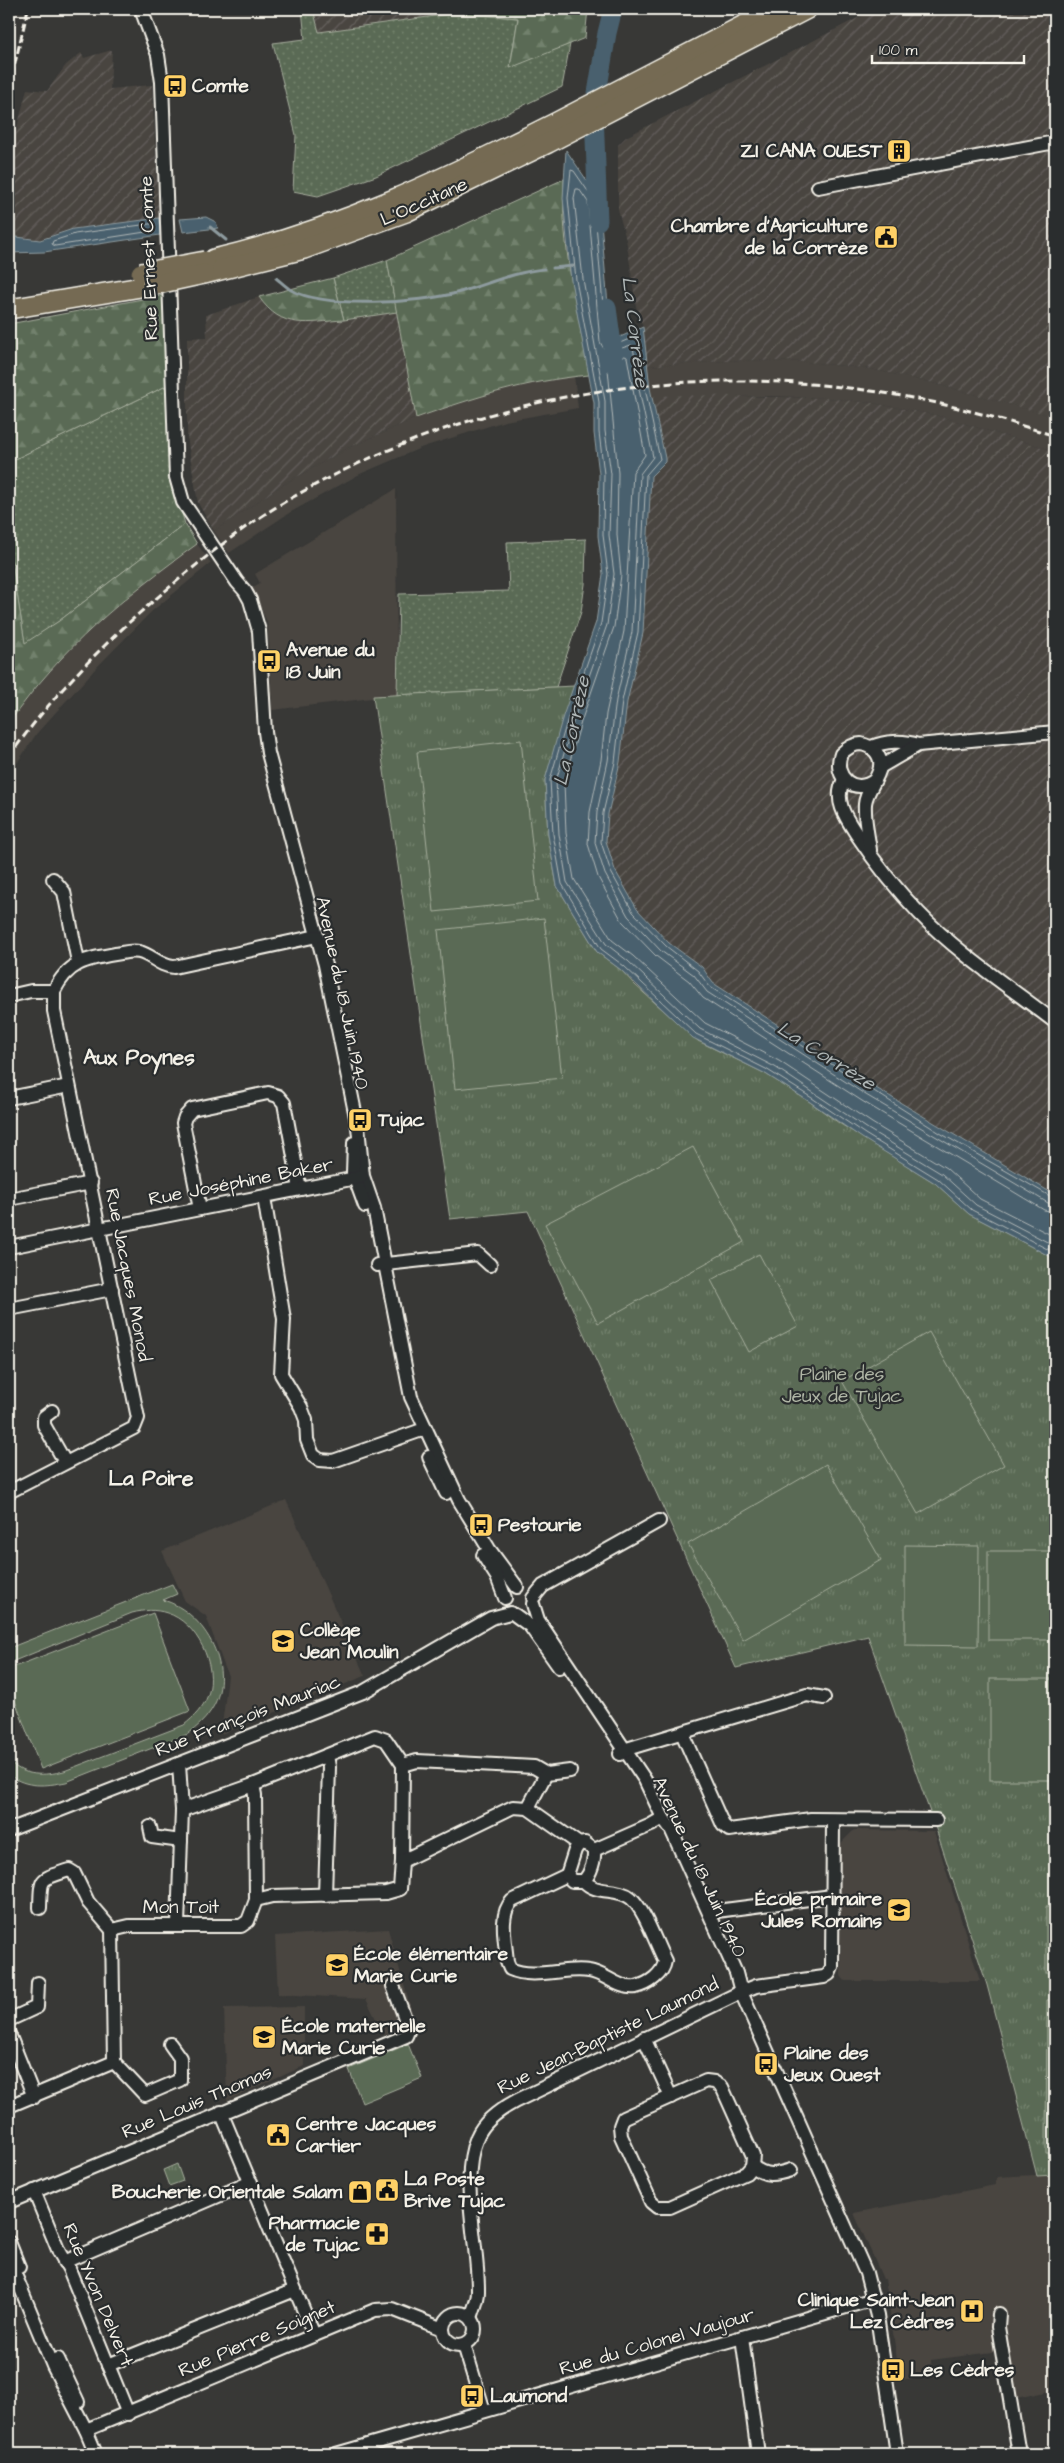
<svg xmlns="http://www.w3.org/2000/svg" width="1064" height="2463" viewBox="0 0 1064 2463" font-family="'Architects Daughter',sans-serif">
<defs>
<pattern id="industrial-furrows" width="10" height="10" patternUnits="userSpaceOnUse" patternTransform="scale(1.25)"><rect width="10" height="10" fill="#494540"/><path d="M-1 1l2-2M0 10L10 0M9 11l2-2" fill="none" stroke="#64605c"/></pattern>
<pattern id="grass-dots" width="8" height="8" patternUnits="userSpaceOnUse" patternTransform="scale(1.25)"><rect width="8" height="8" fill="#5a6b54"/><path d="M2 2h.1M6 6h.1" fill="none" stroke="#72816d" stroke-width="1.8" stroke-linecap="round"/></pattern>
<pattern id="forest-firs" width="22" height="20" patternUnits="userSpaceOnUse" patternTransform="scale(1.25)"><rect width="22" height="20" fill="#5a6b54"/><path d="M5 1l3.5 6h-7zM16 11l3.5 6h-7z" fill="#72816d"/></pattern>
<pattern id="park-tufts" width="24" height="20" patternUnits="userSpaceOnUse" patternTransform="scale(1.25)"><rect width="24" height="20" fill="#5a6b54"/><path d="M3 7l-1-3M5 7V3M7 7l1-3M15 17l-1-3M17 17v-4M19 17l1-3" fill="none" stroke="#72816d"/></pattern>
</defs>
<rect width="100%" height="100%" fill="#383836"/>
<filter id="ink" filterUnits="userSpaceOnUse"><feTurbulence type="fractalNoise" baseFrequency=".02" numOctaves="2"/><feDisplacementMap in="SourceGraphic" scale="10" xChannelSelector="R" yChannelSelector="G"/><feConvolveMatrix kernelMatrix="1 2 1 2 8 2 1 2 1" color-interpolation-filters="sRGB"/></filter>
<g filter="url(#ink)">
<g fill="#494540">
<path d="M742 360 807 362 871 369 933 383 1042 413 1055 417V451L939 416 873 403 825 398 766 396H652L647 366Z"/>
<path d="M574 376 578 408 505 421 423 447 360 474 289 513 229 553 214 531 279 487 348 448 416 418 484 394 539 381Z"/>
<path d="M396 489 397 695 272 710 269 642 267 622 252 588 260 583 255 574Z"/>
<path d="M197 544 211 563 152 611 96 668 37 733 9 775V723L19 708 71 646 141 585Z"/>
<path d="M286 1500 365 1676 221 1734 228 1676 206 1616 185 1601 162 1551Z"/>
<path d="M854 1830 934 1831 980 1981H845L841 1976 840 1844Z"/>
<path d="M388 1929 415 2023 384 2035 366 1999 278 1994 275 1936Z"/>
<path d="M304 2007V2066L227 2101 224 2008Z"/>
<path d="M1055 2174V2390L1016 2398 1010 2364 993 2352 931 2360 932 2376 900 2380 885 2279H883L854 2213 995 2185 997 2177Z"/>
</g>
<g fill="url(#industrial-furrows)">
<path d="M313 9H458L457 13 318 33Z"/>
<path d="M875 9H1055V417L933 383 871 369 807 362 742 360 647 366 643 327 636 306 627 244 618 209V145L626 137Z"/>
<path d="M112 50 110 89 152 85 159 218 73 229 40 240 9 236V159L27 89 47 91 66 65 81 53 84 58Z"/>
<path d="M259 297 269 311 292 322 344 320 397 312 416 418 348 448 279 487 214 531 198 503 187 437V338L207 337 206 315Z"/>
<path d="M689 395 825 398 873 403 939 416 1055 451V1195L871 1085 713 983 702 967 669 943 637 909 615 870 606 841 608 814 620 762 627 702 643 633 651 476 665 462 652 396Z"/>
</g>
<g fill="url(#grass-dots)" stroke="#a7ae9e">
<path d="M302 9H313L319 32 457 13 518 18 510 67 570 44 562 87 376 176 318 196 293 191 296 135 273 43 305 39Z"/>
<path d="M387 260 397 312 344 320 333 278Z"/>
<path d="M166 386 170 473 185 524 59 621 25 644 9 544V462Z"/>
<path d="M586 539 585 584 581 612 556 687 397 695 399 594 509 591 507 542Z"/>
</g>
<g fill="url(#forest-firs)" stroke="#a7ae9e">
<path d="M458 9H588L585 38 510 68 518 18 457 13Z"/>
<path d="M564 179C560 245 578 310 589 375 526 381 475 397 416 418L387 260Z"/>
<path d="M333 278 344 320C308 322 282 331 259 297Z"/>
<path d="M164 295 166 386 9 462V324Z"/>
<path d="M185 524 197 544C124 597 61 648 9 723V544L25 643 59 621Z"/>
</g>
<g fill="url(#park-tufts)" stroke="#a7ae9e">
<path d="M574 686 545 780 548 835 557 886 597 952 621 970 635 985 698 1041 764 1073 810 1102 839 1123 935 1183 969 1214 1055 1259V2175L1037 2176 987 1985 938 1835 868 1636 736 1668 528 1211 450 1219 373 696Z"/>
<path d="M177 2164 183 2181 169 2186 163 2170Z"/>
</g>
<g fill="#5a6b54" stroke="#a7ae9e">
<path d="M521 740 538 901 434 912 417 752Z"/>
<path d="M544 918 562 1078 455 1089 438 930Z"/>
<path d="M693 1147 744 1242 598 1323 545 1224Z"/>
<path d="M759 1254 798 1326 749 1352 711 1280Z"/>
<path d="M929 1332 1004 1465 918 1514 842 1381Z"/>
<path d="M826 1464 881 1560 743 1640 688 1544Z"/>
<path d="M905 1545 979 1546 978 1646 905 1645Z"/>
<rect x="988" y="1551" width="67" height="89"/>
<path d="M172 1584 177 1594 163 1600C206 1612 238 1672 210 1712 204 1721 197 1727 188 1734L66 1782C45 1786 27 1788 9 1775V1761C24 1777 44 1776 64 1771L184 1725C194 1717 203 1708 208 1695 218 1666 197 1622 167 1613 155 1609 144 1610 132 1613L9 1663V1648Z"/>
<path d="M153 1613 190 1711 41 1769 9 1685V1669Z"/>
<rect x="990" y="1679" width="65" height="101"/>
<rect x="1046" y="1907" width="9" height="66"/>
<path d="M1047 2000H1055V2153H1046Z"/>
<path d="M408 2044 422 2078 362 2103 349 2069Z"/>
</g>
<g fill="#4a616e" stroke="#8e9b9f">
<path d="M566 150 599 198 611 341 643 327 650 388 665 458V462L651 476 643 633 627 702 620 762 608 814 606 841 615 870 637 909 669 943 702 967 713 983 871 1085 1055 1195V1259L969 1214 935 1183 862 1138 810 1102 764 1073 693 1038 621 970 597 952 557 886 548 835 545 780 563 716 596 622 603 574 598 536 599 474 594 433V403L571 281 563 198Z"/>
<path d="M206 217 216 222 218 228 183 232 180 219Z"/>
<path d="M159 218 160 235 44 252 9 253V236L40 240 73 229Z"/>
</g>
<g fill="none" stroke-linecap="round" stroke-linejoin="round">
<g stroke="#b0b7b7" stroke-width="1">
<path d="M151 224 154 226 152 231 55 246 52 244 53 241 75 234Z"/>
<path d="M1055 1199 940 1133 710 987 698 971 666 946 633 912 611 872 601 842 603 813 615 762 622 701 638 632 646 475 660 459 645 388 639 337 636 336 613 346 606 341 594 200 574 171 571 170 568 198 576 280 599 402V432L604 474 603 535 608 574 601 623 568 718 550 780 553 834 562 884 601 949 624 966 696 1034 766 1069 812 1098 865 1134 938 1179 972 1210 1055 1253"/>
<path d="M1055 1205 1048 1203 866 1095 707 992 694 975 661 951 628 916 605 874 595 843 597 812 608 761 616 700 632 632 640 474 653 457 639 389 633 346 631 345 610 352 604 349 600 342 588 202 579 189H576L574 198 583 279 605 401V431L611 474 609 535 614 574 607 625 574 719 556 781 559 834 567 882 606 944 628 961 700 1029 775 1067 868 1129 942 1174 976 1205 1055 1246"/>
<path d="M1055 1212 1044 1210 862 1101 703 998 689 981 656 956 622 921 598 877 588 844 590 812 601 760 606 714 624 631 633 472 645 455 627 357 625 356 607 359 618 473 617 535 621 575 614 627 581 722 564 782 566 833 574 879 612 940 633 956 705 1023 779 1061 872 1123 946 1168 980 1199 1055 1237"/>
</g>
<g stroke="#8e9b9f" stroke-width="3">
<path d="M210 227 226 240"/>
<path d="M553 268 573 266"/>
<path d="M276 278C281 282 286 287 291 290 325 309 423 303 460 292 488 284 514 272 544 269"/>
</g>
<g stroke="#4a616e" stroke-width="19">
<path d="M598 221 594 111 607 33 613 9"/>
<path d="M607 308 615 365"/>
</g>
<defs>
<g id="minor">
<path d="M141 9 158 55 162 82 176 477 183 502 237 582 245 591 250 600 259 631 265 732 268 753 325 965 358 1127 363 1176 374 1208 411 1397 459 1500 489 1549 517 1587"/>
<path d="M818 187 1055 142"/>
<path d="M871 747C885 741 903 740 918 745"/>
<path d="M880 767 918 745 1055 732"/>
<path d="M844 780C832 801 848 821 859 838 877 865 897 890 919 913 957 953 1011 988 1055 1022"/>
<path d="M870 850C868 835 864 820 865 804 866 786 891 769 875 751 871 747 866 745 861 744 853 744 847 748 841 754 832 777 855 796 875 780"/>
<path d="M53 879 64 892 78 962"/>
<path d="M9 996 31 991H54C68 962 86 959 115 954 123 953 131 950 139 952 152 955 159 966 174 967L317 936"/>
<path d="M9 1098 69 1086"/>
<path d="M354 1143 353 1173 365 1206"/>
<path d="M264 1197 284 1319 281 1374 301 1407 306 1420 307 1440 313 1455 320 1460 333 1461 419 1431"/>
<path d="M9 1199 91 1183"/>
<path d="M200 1209 183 1123 185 1117 192 1109 268 1093 278 1096 284 1103 300 1189"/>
<path d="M9 1247 361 1177"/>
<path d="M377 1265 478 1254 490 1265"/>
<path d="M9 1309 112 1289"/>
<path d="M52 1411 44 1417V1425L65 1462"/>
<path d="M429 1457 446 1493"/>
<path d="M9 1492 134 1428 138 1418 54 1011V991"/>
<path d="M483 1555 497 1577 505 1598"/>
<path d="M533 1598 543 1586 659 1521"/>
<path d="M533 1604 538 1620 645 1780 663 1818 671 1829 736 1973 741 1992 866 2273 877 2316 897 2454"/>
<path d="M515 1615 530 1626 559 1667"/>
<path d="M682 1733 723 1825 729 1830 811 1819 936 1820"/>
<path d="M620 1754 630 1748 807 1695 824 1698"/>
<path d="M403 1765 417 1761 534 1767 546 1774 570 1771"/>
<path d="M253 1785 255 1795 256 1900"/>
<path d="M528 1808 546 1774"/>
<path d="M182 1810 253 1785 375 1736 386 1740 403 1765 402 1861"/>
<path d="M150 1827 152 1837 181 1841"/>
<path d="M9 1830 363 1692 491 1618 510 1613"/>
<path d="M594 1850 651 1825 663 1818"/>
<path d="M567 1875 512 1901C498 1915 506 1944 507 1962L510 1969C535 1980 563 1967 589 1971 605 1973 619 1990 636 1987 649 1984 663 1974 665 1961 656 1944 645 1910 631 1898 617 1887 596 1895 584 1881"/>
<path d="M567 1875 572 1881H584C591 1873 595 1860 594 1850"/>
<path d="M567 1875 575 1850 579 1844"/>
<path d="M325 1895 329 1767 327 1755"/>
<path d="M40 1908C41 1876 39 1880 69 1870L74 1873 88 1902 112 1930"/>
<path d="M709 1912 832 1896"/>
<path d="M178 1925 182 1810 179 1764"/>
<path d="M9 2020 37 2007 38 1983"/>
<path d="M9 2034 34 2097"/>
<path d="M644 2038 671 2097"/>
<path d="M170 2044 180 2058V2080L145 2095 114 2062 112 1930 129 1926H241L248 1921 256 1900 272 1896 386 1893 400 1889 402 1861 513 1807 528 1808 579 1844 585 1843 594 1850"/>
<path d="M706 2081 714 2082 722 2087 753 2156 752 2166 746 2173 670 2207H657L651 2202 621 2136 620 2126 623 2118Z"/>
<path d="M9 2106 114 2062"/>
<path d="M221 2112 314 2335"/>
<path d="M752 2166C766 2177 775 2175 791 2170"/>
<path d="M34 2191 59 2252 69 2269 128 2414"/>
<path d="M9 2202 406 2036 409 2029 393 1986"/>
<path d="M9 2242 19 2267"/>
<path d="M9 2260 53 2366 86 2430 96 2454"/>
<path d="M64 2262 251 2182"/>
<circle cx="459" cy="2329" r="16"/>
<path d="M999 2314 998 2327 1019 2454"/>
<path d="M471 2318C473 2310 478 2301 478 2292 479 2247 459 2178 477 2137 484 2120 501 2109 516 2101L741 1992 756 1986 824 1977 829 1974 832 1967 833 1821"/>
<path d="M742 2337 758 2454"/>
<path d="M464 2345 484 2411"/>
<path d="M58 2359 78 2402"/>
<path d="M108 2365 295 2290"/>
<path d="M86 2430 375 2310 392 2309 443 2329"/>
<path d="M336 2454 874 2299"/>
</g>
<g id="highway">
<path d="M214 259C338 230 444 179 557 122 630 84 702 47 775 9"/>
<path d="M204 274 304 249 406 212 548 143 807 9"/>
<path d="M9 309 153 285"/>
</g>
</defs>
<use href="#minor" stroke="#f4f1e8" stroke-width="16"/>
<use href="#highway" stroke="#f4f1e8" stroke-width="22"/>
<use href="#minor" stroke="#2a2d2e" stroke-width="12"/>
<use href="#highway" stroke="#746b52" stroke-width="19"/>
<g stroke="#f4f1e8" stroke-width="3" stroke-dasharray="8 4" stroke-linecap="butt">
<path d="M9 88 28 9"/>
<path d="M9 757C54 692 110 637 171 586 210 553 250 521 295 496 482 390 702 357 912 398 961 407 1008 421 1055 436"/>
</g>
<defs>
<g id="highway-bridge">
<path d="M141 273 205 261"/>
<path d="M153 285 204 274"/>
</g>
</defs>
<use href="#highway-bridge" stroke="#f4f1e8" stroke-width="22" stroke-linecap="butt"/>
<use href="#highway-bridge" stroke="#746b52" stroke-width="19"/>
</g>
</g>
<defs>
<symbol id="bus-square" viewBox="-11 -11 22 22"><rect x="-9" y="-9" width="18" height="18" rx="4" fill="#ffd166" stroke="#2a2d2e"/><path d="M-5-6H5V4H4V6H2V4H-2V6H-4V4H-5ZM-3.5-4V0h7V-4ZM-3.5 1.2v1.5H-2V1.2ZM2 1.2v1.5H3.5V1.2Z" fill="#111"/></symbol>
<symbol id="building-square" viewBox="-11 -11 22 22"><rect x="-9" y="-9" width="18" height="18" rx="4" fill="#ffd166" stroke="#2a2d2e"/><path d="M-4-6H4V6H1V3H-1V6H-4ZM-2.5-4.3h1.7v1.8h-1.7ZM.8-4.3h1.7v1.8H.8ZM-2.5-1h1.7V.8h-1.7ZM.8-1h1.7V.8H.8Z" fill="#111"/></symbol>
<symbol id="civic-square" viewBox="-11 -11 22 22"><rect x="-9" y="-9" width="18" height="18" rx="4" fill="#ffd166" stroke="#2a2d2e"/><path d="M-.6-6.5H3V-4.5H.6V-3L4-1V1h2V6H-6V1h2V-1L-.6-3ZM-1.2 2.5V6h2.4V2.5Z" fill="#111"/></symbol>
<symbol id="school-square" viewBox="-11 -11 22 22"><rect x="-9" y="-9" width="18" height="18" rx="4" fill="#ffd166" stroke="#2a2d2e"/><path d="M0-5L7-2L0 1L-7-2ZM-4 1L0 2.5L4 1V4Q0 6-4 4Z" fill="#111"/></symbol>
<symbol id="shop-square" viewBox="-11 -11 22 22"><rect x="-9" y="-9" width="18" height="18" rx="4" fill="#ffd166" stroke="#2a2d2e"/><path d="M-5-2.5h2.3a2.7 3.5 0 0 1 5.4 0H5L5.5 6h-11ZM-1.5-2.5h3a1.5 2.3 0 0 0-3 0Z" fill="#111"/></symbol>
<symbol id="pharmacy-square" viewBox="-11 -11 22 22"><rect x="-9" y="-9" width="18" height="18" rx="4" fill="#ffd166" stroke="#2a2d2e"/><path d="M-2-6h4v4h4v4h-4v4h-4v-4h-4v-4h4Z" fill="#111"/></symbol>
<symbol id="hospital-square" viewBox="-11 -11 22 22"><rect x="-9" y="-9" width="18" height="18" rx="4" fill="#ffd166" stroke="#2a2d2e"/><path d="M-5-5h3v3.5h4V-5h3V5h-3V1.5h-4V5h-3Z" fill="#111"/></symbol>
</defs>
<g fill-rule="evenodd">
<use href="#bus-square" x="161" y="72" width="28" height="28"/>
<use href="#building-square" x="885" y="137" width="28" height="28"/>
<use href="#civic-square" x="872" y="223" width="28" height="28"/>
<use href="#bus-square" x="255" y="647" width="28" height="28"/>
<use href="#bus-square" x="346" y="1106" width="28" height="28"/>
<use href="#bus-square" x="467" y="1511" width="28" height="28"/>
<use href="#school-square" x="269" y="1627" width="28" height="28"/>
<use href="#school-square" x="885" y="1896" width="28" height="28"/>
<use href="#school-square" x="323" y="1951" width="28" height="28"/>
<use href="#school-square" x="250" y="2023" width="28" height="28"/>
<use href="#bus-square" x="752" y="2050" width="28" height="28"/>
<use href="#civic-square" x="264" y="2121" width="28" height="28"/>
<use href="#civic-square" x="373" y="2176" width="28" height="28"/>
<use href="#shop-square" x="346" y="2178" width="28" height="28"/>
<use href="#pharmacy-square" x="363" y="2220" width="28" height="28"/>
<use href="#hospital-square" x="958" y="2297" width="28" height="28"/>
<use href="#bus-square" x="879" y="2356" width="28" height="28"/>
<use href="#bus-square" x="458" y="2382" width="28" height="28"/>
</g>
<g text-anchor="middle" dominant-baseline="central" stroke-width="4.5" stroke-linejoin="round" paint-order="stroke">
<g font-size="19" font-weight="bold" fill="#f4f1e8" stroke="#2a2d2e" text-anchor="start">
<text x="192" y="86">Comte</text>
<text x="882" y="151" text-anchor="end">ZI CANA OUEST</text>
<text x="868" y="226" text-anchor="end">Chambre d'Agriculture<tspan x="868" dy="22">de la Corrèze</tspan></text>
<text x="286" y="650">Avenue du<tspan x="286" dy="22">18 Juin</tspan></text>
<text x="378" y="1120">Tujac</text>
<text x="498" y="1525">Pestourie</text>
<text x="300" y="1630">Collège<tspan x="300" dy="22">Jean Moulin</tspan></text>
<text x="882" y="1899" text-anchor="end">École primaire<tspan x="882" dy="22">Jules Romains</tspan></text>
<text x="354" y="1954">École élémentaire<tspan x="354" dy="22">Marie Curie</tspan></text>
<text x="282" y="2026">École maternelle<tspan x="282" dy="22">Marie Curie</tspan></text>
<text x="784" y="2053">Plaine des<tspan x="784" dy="22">Jeux Ouest</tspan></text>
<text x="296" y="2124">Centre Jacques<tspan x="296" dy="22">Cartier</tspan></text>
<text x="404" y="2179">La Poste<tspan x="404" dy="22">Brive Tujac</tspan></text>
<text x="342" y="2192" text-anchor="end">Boucherie Orientale Salam</text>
<text x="360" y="2223" text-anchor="end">Pharmacie<tspan x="360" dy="22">de Tujac</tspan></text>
<text x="954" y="2300" text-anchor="end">Clinique Saint-Jean<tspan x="954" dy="22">Lez Cèdres</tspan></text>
<text x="910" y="2370">Les Cèdres</text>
<text x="490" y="2396">Laumond</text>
</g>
<g font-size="19" fill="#f4f1e8" stroke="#2a2d2e">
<text transform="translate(424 202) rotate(-24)">L'Occitane</text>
<text transform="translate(149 258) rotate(-92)">Rue Ernest Comte</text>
<text transform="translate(342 993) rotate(78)">Avenue du 18 Juin 1940</text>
<text transform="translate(241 1182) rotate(-11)">Rue Joséphine Baker</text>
<text transform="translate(128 1275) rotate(79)">Rue Jacques Monod</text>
<text transform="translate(248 1716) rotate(-21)">Rue François Mauriac</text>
<text transform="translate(699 1867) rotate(65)">Avenue du 18 Juin 1940</text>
<text x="181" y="1907">Mon Toit</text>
<text transform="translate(608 2036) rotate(-26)">Rue Jean-Baptiste Laumond</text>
<text transform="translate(197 2102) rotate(-23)">Rue Louis Thomas</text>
<text transform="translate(98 2295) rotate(67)">Rue Yvon Delvert</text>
<text transform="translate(257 2339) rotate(-23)">Rue Pierre Soignet</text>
<text transform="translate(657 2342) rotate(-16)">Rue du Colonel Vaujour</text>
</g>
<g font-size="19" fill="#afb5a5" stroke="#2a2d2e">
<text x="842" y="1374">Plaine des<tspan x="842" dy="22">Jeux de Tujac</tspan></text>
</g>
<g font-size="20" font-style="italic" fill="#b0b7b7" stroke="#2a2d2e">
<text transform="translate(635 332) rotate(83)">La Corrèze</text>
<text transform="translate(572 731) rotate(-78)">La Corrèze</text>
<text transform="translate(826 1056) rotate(32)">La Corrèze</text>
</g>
<g font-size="21" font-weight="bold" fill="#f4f1e8" stroke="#2a2d2e">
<text x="139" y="1057">Aux Poynes</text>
<text x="151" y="1478">La Poire</text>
</g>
</g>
<rect width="1064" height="2463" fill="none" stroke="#2a2d2e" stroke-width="30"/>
<rect x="15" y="15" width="1034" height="2433" fill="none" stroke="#f4f1e8" stroke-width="2" filter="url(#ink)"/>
<path d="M872 55v8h152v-8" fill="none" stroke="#f4f1e8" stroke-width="2.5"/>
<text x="879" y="55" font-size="15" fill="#f4f1e8" stroke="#2a2d2e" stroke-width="4" paint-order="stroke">100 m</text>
</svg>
